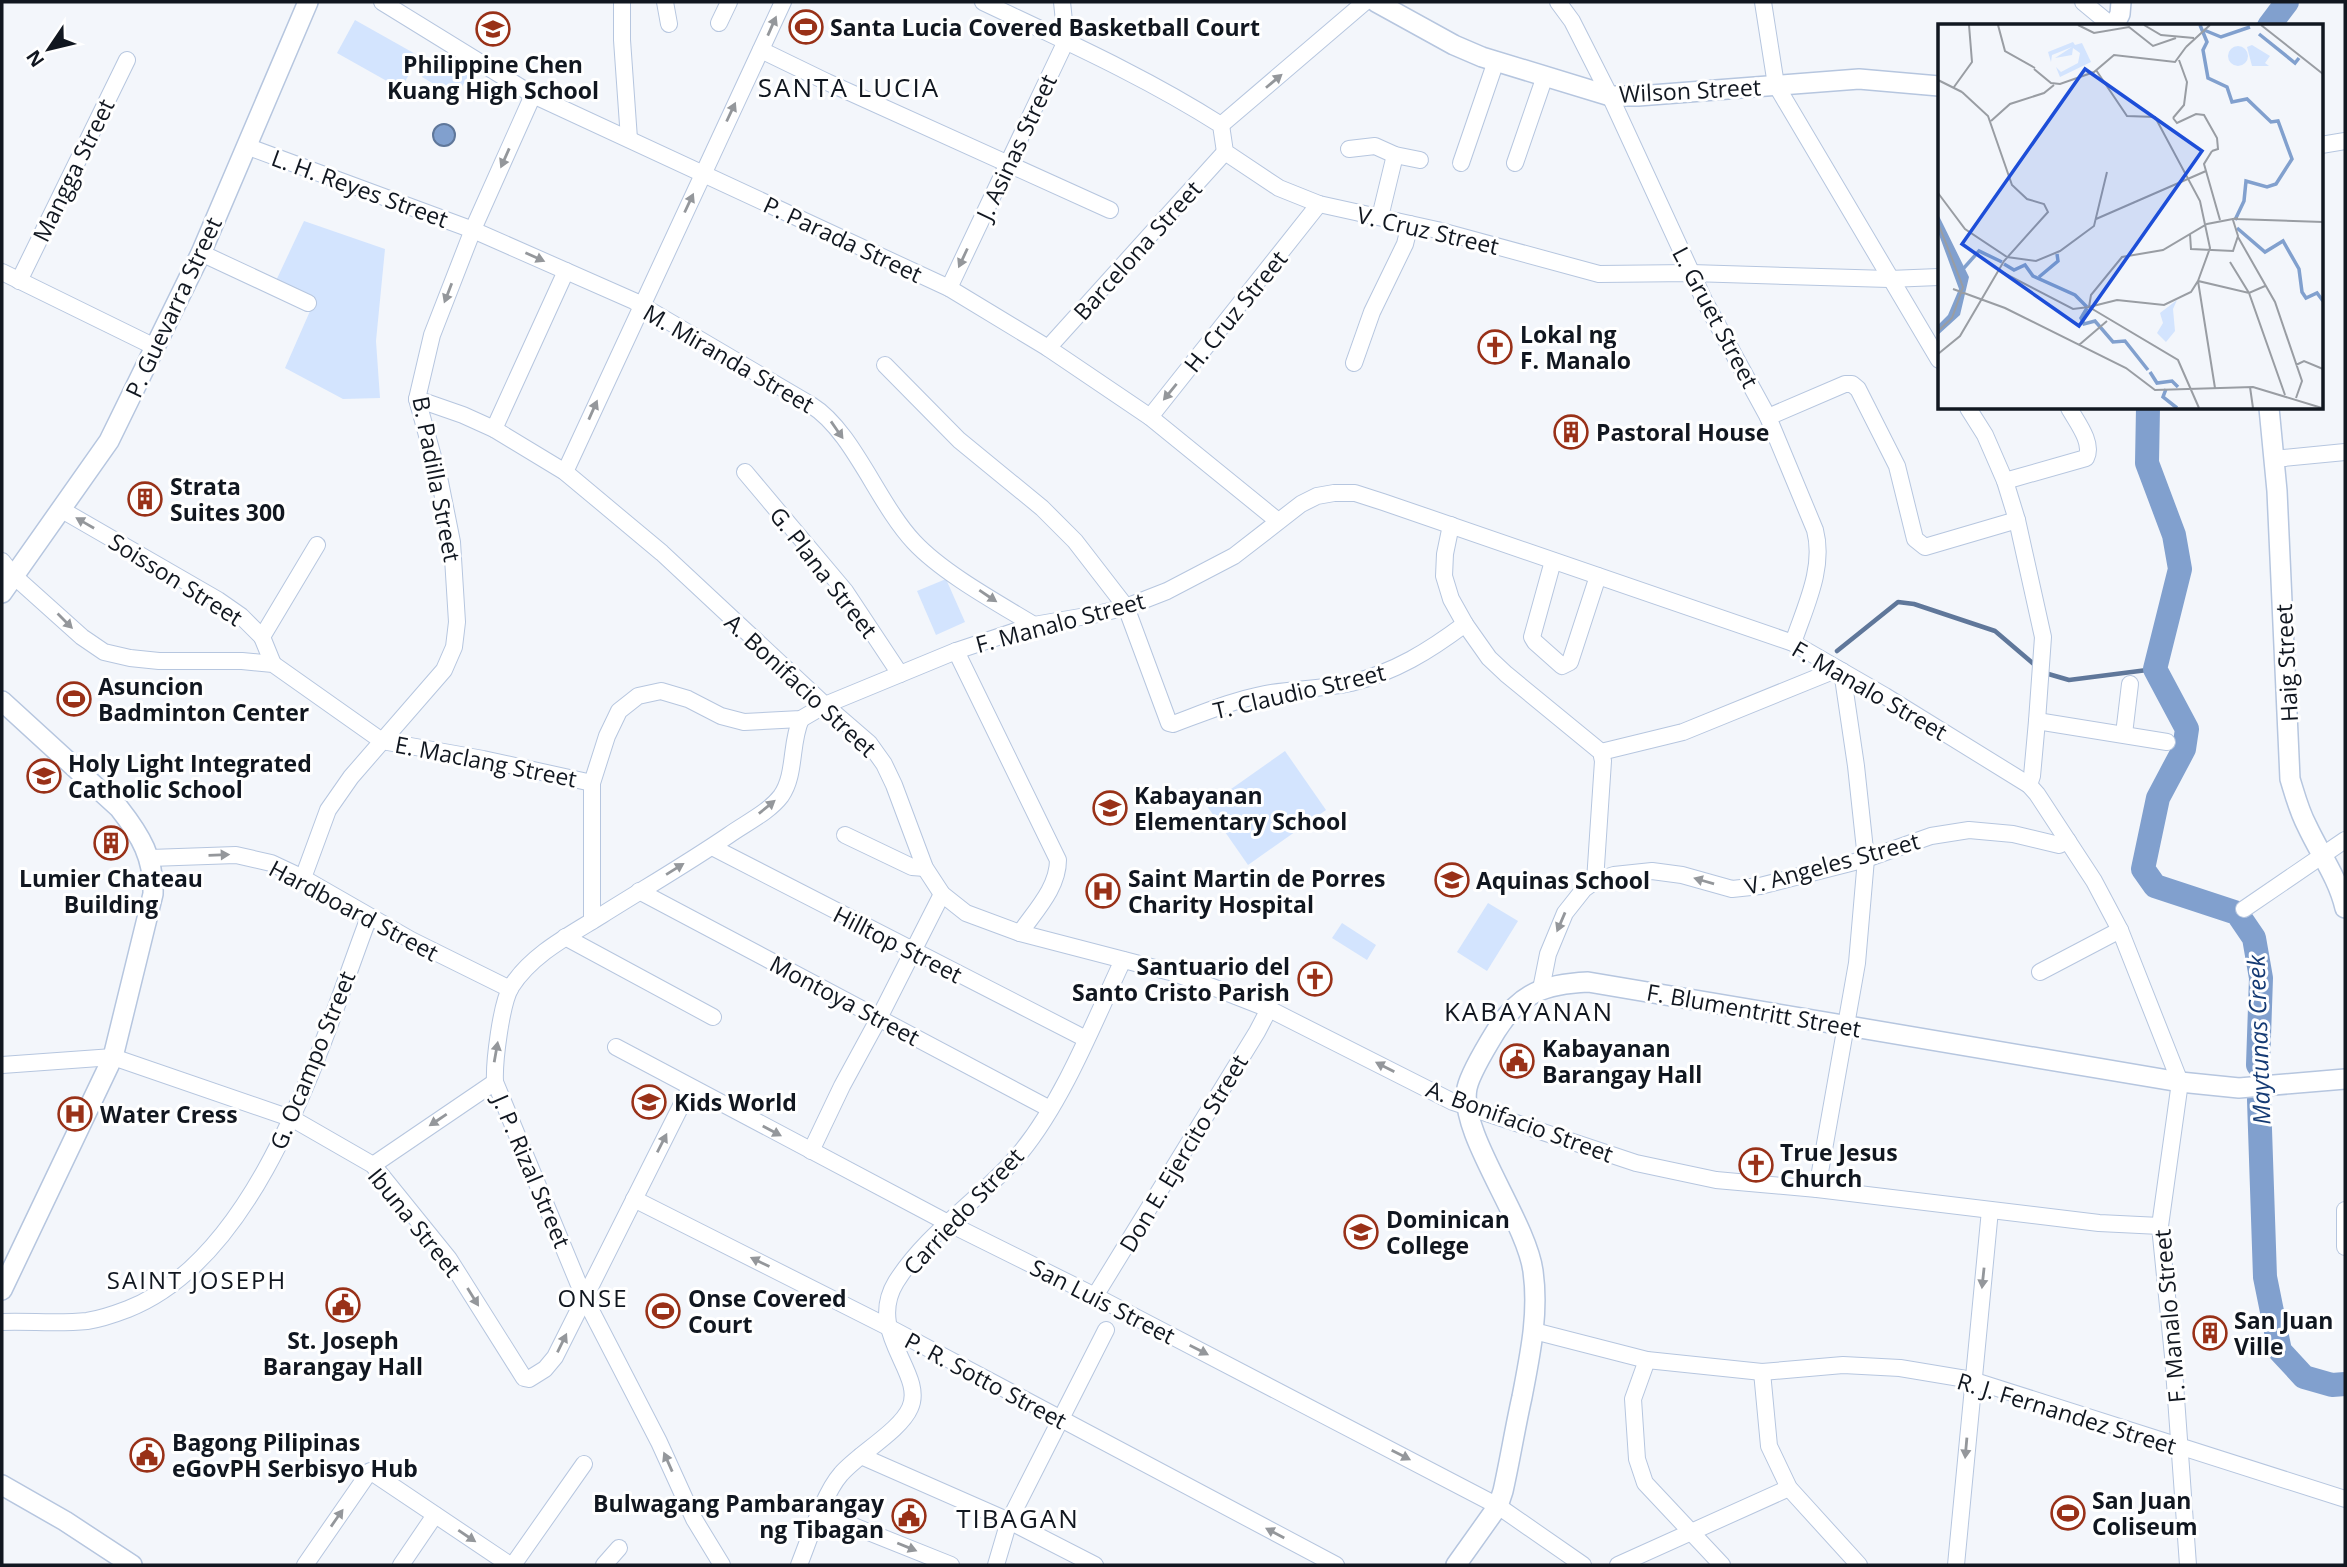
<svg xmlns="http://www.w3.org/2000/svg" width="2347" height="1567" viewBox="0 0 2347 1567" font-family="'Open Sans',sans-serif">
<rect width="100%" height="100%" fill="#f3f6fb"/>
<g fill="#d3e4fe">
<path d="M355 20 419 56 401 89 337 53Z"/>
<path d="M433 56 468 76 456 97 422 77Z"/>
<path d="M304 221 385 249 376 341 380 398 343 399 285 368 314 302 274 285Z"/>
<path d="M946 579 965 622 936 635 917 591Z"/>
<path d="M1285 751 1326 810 1248 865 1207 806Z"/>
<path d="M1488 903 1518 921 1487 971 1457 952Z"/>
<path d="M1342 923 1376 945 1367 960 1332 938Z"/>
</g>
<circle fill="#81a0ce" stroke="#5f779a" stroke-width="2" cx="444" cy="135" r="11"/>
<g fill="none" stroke-linecap="round" stroke-linejoin="round">
<g stroke="#5f779a" stroke-width="4.5">
<path d="M1837 651 1898 602 1914 604 1995 631 2036 666"/>
<path d="M2045 673 2069 680 2155 669"/>
<path d="M2258 1065V1081"/>
</g>
<g stroke="#81a0ce" stroke-width="24">
<path d="M2269 26 2287 2"/>
<path d="M2148 408 2147 463 2174 535 2180 569 2155 669 2187 729 2184 749 2158 798 2143 869 2155 886 2237 913 2254 938 2261 978 2258 1065"/>
<path d="M2259 1100 2265 1277 2280 1351 2304 1377 2332 1385 2345 1384"/>
</g>
<defs>
<g id="minor">
<path d="M382 2 533 95 949 288 1048 348 1150 417 1278 521"/>
<path d="M622 2V40L629 139"/>
<path d="M665 2 669 24"/>
<path d="M983 2C1063 40 1146 77 1221 125L1225 152 1279 188 1319 204 1437 230 1599 274 1691 273 1889 279 1939 277"/>
<path d="M1558 2 1572 21 1610 96 1704 300 1768 417 1815 530C1825 568 1805 607 1793 643"/>
<path d="M1763 2 1776 85 1939 360"/>
<path d="M2083 2 2112 26"/>
<path d="M719 23 729 2"/>
<path d="M761 50 827 82 1110 210"/>
<path d="M1221 125 1365 2"/>
<path d="M2321 145 2345 141"/>
<path d="M246 146 473 230 634 301 811 405C853 431 878 504 914 542 943 573 996 602 1034 625"/>
<path d="M1349 149 1375 146 1395 155 1420 160"/>
<path d="M1461 163 1496 61"/>
<path d="M1515 163 1545 76"/>
<path d="M1380 217 1395 155"/>
<path d="M201 253 308 303"/>
<path d="M2 272 155 347"/>
<path d="M19 281 127 60"/>
<path d="M949 288 1066 41 1062 2"/>
<path d="M1048 348 1225 152"/>
<path d="M1354 363 1372 312 1405 244 1410 224"/>
<path d="M885 365 959 440 1042 508 1075 541 1126 607 1169 723 1173 724C1203 713 1234 700 1265 694 1293 689 1323 689 1351 683 1395 672 1429 651 1465 624"/>
<path d="M417 399 463 415 494 429 565 472 662 553 825 705 869 743 884 764 894 785 925 868 942 894 966 913 1020 933 1174 973 1215 988 1269 1009 1453 1102 1636 1163 1716 1180 1817 1189 2099 1223 2160 1226"/>
<path d="M1968 408 1985 435 2005 481 2017 520 2043 637 2037 721 2032 776 2029 785"/>
<path d="M1150 417 1319 204"/>
<path d="M1768 417 1845 384H1852L1858 389 1897 466 1915 539 1925 547 2017 520"/>
<path d="M494 429 566 271"/>
<path d="M2274 459 2345 452"/>
<path d="M565 472 783 2"/>
<path d="M745 472 845 591 900 674"/>
<path d="M2005 481 2086 458C2094 443 2076 421 2069 408"/>
<path d="M62 510 218 600 241 616 262 637 273 664"/>
<path d="M1451 525 1445 554 1444 576 1451 599 1465 624 1489 658 1506 674 1601 752 1603 761 1595 881"/>
<path d="M2 561 14 576 82 637 104 652 130 658 159 661H242L273 664 382 741 483 759 592 783"/>
<path d="M1553 561 1532 637 1535 642 1562 666 1570 662 1598 576"/>
<path d="M262 637 317 545"/>
<path d="M956 651 1058 860C1058 888 1035 911 1020 933"/>
<path d="M2037 721 2167 742"/>
<path d="M2124 734 2130 684"/>
<path d="M1601 752 1683 732 1838 669"/>
<path d="M845 835 912 867 925 868"/>
<path d="M712 847 1086 1039"/>
<path d="M150 858 236 855 271 863 303 878 411 940 510 989"/>
<path d="M303 878 328 810 351 777 444 670 454 647 457 622 452 542 440 482 417 399 432 335 474 227 533 95"/>
<path d="M639 891 1050 1109"/>
<path d="M2244 909 2345 840"/>
<path d="M592 921V783L607 736 619 711 638 696 661 691 688 699 721 716 744 722 801 719 825 705 956 651 1034 625 1098 614 1126 607 1167 591 1234 556 1301 504 1317 496 1334 493H1355L1383 502 1793 643 1885 696 2029 785 2037 794 2094 881 2120 930 2180 1082 2160 1226 2173 1356 2188 1565"/>
<path d="M565 937 713 1017"/>
<path d="M2040 972 2120 930"/>
<path d="M1541 989 1548 954 1565 913 1584 889 1595 881 1614 875 1652 871 1682 875 1732 889 1760 886 1866 859 1931 836 1969 830 2013 834 2059 845 2068 841"/>
<path d="M616 1047 948 1223 1095 1296 1498 1506 1583 1565"/>
<path d="M2 1065 113 1057 293 1119 373 1165 449 1259 524 1378 529 1379 545 1369 555 1357 690 1088"/>
<path d="M811 1151 842 1086 879 1018 942 894"/>
<path d="M373 1165 495 1082"/>
<path d="M1817 1189 1857 963 1866 859 1856 766 1842 671"/>
<path d="M634 1199 888 1327 1336 1565"/>
<path d="M2345 1210V1247"/>
<path d="M1095 1296 1257 1032 1269 1009"/>
<path d="M2 1322C30 1321 59 1324 87 1321 100 1319 115 1314 128 1309 262 1256 322 1041 369 917"/>
<path d="M1534 1331 1647 1360 1762 1372 1843 1365 1900 1368 1972 1380 2345 1499"/>
<path d="M1647 1360 1633 1399 1637 1459 1645 1483 1722 1565"/>
<path d="M1762 1372 1769 1446 1789 1488 1859 1565"/>
<path d="M861 1456 1009 1521 1095 1565"/>
<path d="M821 1513 951 1565"/>
<path d="M305 1565 370 1471 510 1565"/>
<path d="M401 1565 435 1515"/>
<path d="M513 1565 584 1464"/>
<path d="M604 1565 619 1548"/>
<path d="M722 1565 694 1519 659 1442 584 1297 495 1082C494 1062 501 1004 511 987 532 954 570 935 602 915 645 888 688 863 729 835 746 823 769 812 781 796 796 775 790 743 801 719"/>
<path d="M799 1565C809 1540 824 1493 841 1474 858 1454 900 1431 910 1408 926 1373 865 1333 896 1282 928 1231 983 1198 1021 1152 1064 1099 1094 1022 1123 960"/>
<path d="M996 1565 1009 1521 1106 1330"/>
<path d="M1618 1565 1789 1488"/>
<path d="M1956 1565 1990 1210"/>
</g>
<g id="major">
<path d="M1376 2 1454 45 1482 57 1610 96H1638L1859 79 1939 86"/>
<path d="M2114 26 2120 14 2121 2"/>
<path d="M2269 408 2277 491 2290 779C2295 795 2299 811 2307 826 2320 854 2338 878 2345 908"/>
<path d="M2 593 109 441 201 253 308 2"/>
<path d="M2 701 119 808C141 836 154 858 153 894L113 1057 2 1290"/>
<path d="M2 1485 65 1521 132 1565"/>
<path d="M1456 1565 1498 1506 1503 1491C1510 1460 1515 1428 1522 1397 1530 1355 1539 1314 1533 1271 1526 1220 1458 1132 1467 1088 1470 1074 1488 1044 1496 1031 1520 993 1544 984 1588 982L2180 1082 2239 1088 2345 1079"/>
</g>
</defs>
<use href="#minor" stroke="#b6c6df" stroke-width="18"/>
<use href="#major" stroke="#b6c6df" stroke-width="22"/>
<use href="#minor" stroke="#fff" stroke-width="16"/>
<use href="#major" stroke="#fff" stroke-width="19"/>
</g>
<defs><path id="oneway-solid" d="M-6-.8H1V-3.2L6.5 0L1 3.2V.8H-6Z" transform="scale(1.75)"/></defs>
<g fill="#94979b">
<use href="#oneway-solid" transform="translate(772 26) rotate(-66)"/>
<use href="#oneway-solid" transform="translate(1274 81) rotate(-40)"/>
<use href="#oneway-solid" transform="translate(731 112) rotate(-65)"/>
<use href="#oneway-solid" transform="translate(505 158) rotate(114)"/>
<use href="#oneway-solid" transform="translate(689 203) rotate(-65)"/>
<use href="#oneway-solid" transform="translate(535 257) rotate(24)"/>
<use href="#oneway-solid" transform="translate(963 258) rotate(115)"/>
<use href="#oneway-solid" transform="translate(448 293) rotate(111)"/>
<use href="#oneway-solid" transform="translate(1170 392) rotate(129)"/>
<use href="#oneway-solid" transform="translate(593 410) rotate(-66)"/>
<use href="#oneway-solid" transform="translate(837 430) rotate(55)"/>
<use href="#oneway-solid" transform="translate(85 523) rotate(-150)"/>
<use href="#oneway-solid" transform="translate(988 596) rotate(34)"/>
<use href="#oneway-solid" transform="translate(65 621) rotate(45)"/>
<use href="#oneway-solid" transform="translate(767 807) rotate(-39)"/>
<use href="#oneway-solid" transform="translate(219 855) rotate(-2)"/>
<use href="#oneway-solid" transform="translate(675 869) rotate(-32)"/>
<use href="#oneway-solid" transform="translate(1704 881) rotate(-164)"/>
<use href="#oneway-solid" transform="translate(1561 922) rotate(113)"/>
<use href="#oneway-solid" transform="translate(496 1052) rotate(-80)"/>
<use href="#oneway-solid" transform="translate(1385 1067) rotate(-153)"/>
<use href="#oneway-solid" transform="translate(438 1120) rotate(146)"/>
<use href="#oneway-solid" transform="translate(772 1131) rotate(28)"/>
<use href="#oneway-solid" transform="translate(662 1143) rotate(-63)"/>
<use href="#oneway-solid" transform="translate(760 1262) rotate(-154)"/>
<use href="#oneway-solid" transform="translate(1983 1278) rotate(96)"/>
<use href="#oneway-solid" transform="translate(473 1297) rotate(58)"/>
<use href="#oneway-solid" transform="translate(562 1343) rotate(-64)"/>
<use href="#oneway-solid" transform="translate(1199 1350) rotate(27)"/>
<use href="#oneway-solid" transform="translate(1966 1448) rotate(95)"/>
<use href="#oneway-solid" transform="translate(1401 1455) rotate(27)"/>
<use href="#oneway-solid" transform="translate(668 1462) rotate(-114)"/>
<use href="#oneway-solid" transform="translate(337 1518) rotate(-55)"/>
<use href="#oneway-solid" transform="translate(1275 1533) rotate(-152)"/>
<use href="#oneway-solid" transform="translate(467 1536) rotate(34)"/>
<use href="#oneway-solid" transform="translate(907 1547) rotate(22)"/>
</g>
<defs>
<symbol id="stadium-ring" viewBox="-11 -11 22 22"><circle r="9.5" fill="#fff" stroke="#993118" stroke-width="1.5"/><path d="M0-5a6.5 5 0 1 0 0 10a6.5 5 0 1 0 0-10ZM-3.5-1.8h7v3.6h-7Z" fill="#993118"/></symbol>
<symbol id="school-ring" viewBox="-11 -11 22 22"><circle r="9.5" fill="#fff" stroke="#993118" stroke-width="1.5"/><path d="M0-5L7-2L0 1L-7-2ZM-4 1L0 2.5L4 1V4Q0 6-4 4Z" fill="#993118"/></symbol>
<symbol id="church-ring" viewBox="-11 -11 22 22"><circle r="9.5" fill="#fff" stroke="#993118" stroke-width="1.5"/><path d="M-1.2-6h2.4v3.5h3.3v2.4h-3.3V6h-2.4V-.1h-3.3v-2.4h3.3Z" fill="#993118"/></symbol>
<symbol id="building-ring" viewBox="-11 -11 22 22"><circle r="9.5" fill="#fff" stroke="#993118" stroke-width="1.5"/><path d="M-4-6H4V6H1V3H-1V6H-4ZM-2.5-4.3h1.7v1.8h-1.7ZM.8-4.3h1.7v1.8H.8ZM-2.5-1h1.7V.8h-1.7ZM.8-1h1.7V.8H.8Z" fill="#993118"/></symbol>
<symbol id="hospital-ring" viewBox="-11 -11 22 22"><circle r="9.5" fill="#fff" stroke="#993118" stroke-width="1.5"/><path d="M-5-5h3v3.5h4V-5h3V5h-3V1.5h-4V5h-3Z" fill="#993118"/></symbol>
<symbol id="civic-ring" viewBox="-11 -11 22 22"><circle r="9.5" fill="#fff" stroke="#993118" stroke-width="1.5"/><path d="M-.6-6.5H3V-4.5H.6V-3L4-1V1h2V6H-6V1h2V-1L-.6-3ZM-1.2 2.5V6h2.4V2.5Z" fill="#993118"/></symbol>
<symbol id="university-ring" viewBox="-11 -11 22 22"><circle r="9.5" fill="#fff" stroke="#993118" stroke-width="1.5"/><path d="M0-5L7-2L0 1L-7-2ZM-4 1L0 2.5L4 1V4Q0 6-4 4Z" fill="#993118"/></symbol>
</defs>
<g fill-rule="evenodd">
<use href="#stadium-ring" x="787" y="8" width="38" height="38"/>
<use href="#school-ring" x="474" y="10" width="38" height="38"/>
<use href="#church-ring" x="1476" y="328" width="38" height="38"/>
<use href="#building-ring" x="1552" y="413" width="38" height="38"/>
<use href="#building-ring" x="126" y="480" width="38" height="38"/>
<use href="#stadium-ring" x="55" y="680" width="38" height="38"/>
<use href="#school-ring" x="25" y="757" width="38" height="38"/>
<use href="#school-ring" x="1091" y="789" width="38" height="38"/>
<use href="#building-ring" x="92" y="824" width="38" height="38"/>
<use href="#school-ring" x="1433" y="861" width="38" height="38"/>
<use href="#hospital-ring" x="1084" y="872" width="38" height="38"/>
<use href="#church-ring" x="1296" y="960" width="38" height="38"/>
<use href="#civic-ring" x="1498" y="1042" width="38" height="38"/>
<use href="#school-ring" x="630" y="1083" width="38" height="38"/>
<use href="#hospital-ring" x="56" y="1095" width="38" height="38"/>
<use href="#church-ring" x="1737" y="1146" width="38" height="38"/>
<use href="#university-ring" x="1342" y="1213" width="38" height="38"/>
<use href="#civic-ring" x="324" y="1286" width="38" height="38"/>
<use href="#stadium-ring" x="644" y="1292" width="38" height="38"/>
<use href="#building-ring" x="2191" y="1314" width="38" height="38"/>
<use href="#civic-ring" x="128" y="1436" width="38" height="38"/>
<use href="#stadium-ring" x="2049" y="1494" width="38" height="38"/>
<use href="#civic-ring" x="890" y="1497" width="38" height="38"/>
</g>
<g text-anchor="middle" dominant-baseline="central" stroke-width="6" stroke-linejoin="round" paint-order="stroke">
<g font-size="23" font-weight="bold" fill="#111720" stroke="#fff" text-anchor="start">
<text x="830" y="27">Santa Lucia Covered Basketball Court</text>
<text x="493" y="64" text-anchor="middle">Philippine Chen<tspan x="493" dy="26">Kuang High School</tspan></text>
<text x="1520" y="334">Lokal ng<tspan x="1520" dy="26">F. Manalo</tspan></text>
<text x="1596" y="432">Pastoral House</text>
<text x="170" y="486">Strata<tspan x="170" dy="26">Suites 300</tspan></text>
<text x="98" y="686">Asuncion<tspan x="98" dy="26">Badminton Center</tspan></text>
<text x="68" y="763">Holy Light Integrated<tspan x="68" dy="26">Catholic School</tspan></text>
<text x="1134" y="795">Kabayanan<tspan x="1134" dy="26">Elementary School</tspan></text>
<text x="111" y="878" text-anchor="middle">Lumier Chateau<tspan x="111" dy="26">Building</tspan></text>
<text x="1128" y="878">Saint Martin de Porres<tspan x="1128" dy="26">Charity Hospital</tspan></text>
<text x="1476" y="880">Aquinas School</text>
<text x="1290" y="966" text-anchor="end">Santuario del<tspan x="1290" dy="26">Santo Cristo Parish</tspan></text>
<text x="1542" y="1048">Kabayanan<tspan x="1542" dy="26">Barangay Hall</tspan></text>
<text x="674" y="1102">Kids World</text>
<text x="100" y="1114">Water Cress</text>
<text x="1780" y="1152">True Jesus<tspan x="1780" dy="26">Church</tspan></text>
<text x="1386" y="1219">Dominican<tspan x="1386" dy="26">College</tspan></text>
<text x="688" y="1298">Onse Covered<tspan x="688" dy="26">Court</tspan></text>
<text x="2234" y="1320">San Juan<tspan x="2234" dy="26">Ville</tspan></text>
<text x="343" y="1340" text-anchor="middle">St. Joseph<tspan x="343" dy="26">Barangay Hall</tspan></text>
<text x="172" y="1442">Bagong Pilipinas<tspan x="172" dy="26">eGovPH Serbisyo Hub</tspan></text>
<text x="2092" y="1500">San Juan<tspan x="2092" dy="26">Coliseum</tspan></text>
<text x="884" y="1503" text-anchor="end">Bulwagang Pambarangay<tspan x="884" dy="26">ng Tibagan</tspan></text>
</g>
<g font-size="23" fill="#111720" stroke="#fff">
<text transform="translate(1690 90) rotate(-3)">Wilson Street</text>
<text transform="translate(1016 147) rotate(-65)">J. Asinas Street</text>
<text transform="translate(73 170) rotate(-64)">Mangga Street</text>
<text transform="translate(360 188) rotate(20)">L. H. Reyes Street</text>
<text transform="translate(1428 230) rotate(13)">V. Cruz Street</text>
<text transform="translate(843 239) rotate(25)">P. Parada Street</text>
<text transform="translate(1137 250) rotate(-48)">Barcelona Street</text>
<text transform="translate(173 307) rotate(-65)">P. Guevarra Street</text>
<text transform="translate(1235 311) rotate(-51)">H. Cruz Street</text>
<text transform="translate(1716 317) rotate(62)">L. Gruet Street</text>
<text transform="translate(729 358) rotate(30)">M. Miranda Street</text>
<text transform="translate(437 479) rotate(79)">B. Padilla Street</text>
<text transform="translate(824 572) rotate(52)">G. Plana Street</text>
<text transform="translate(176 579) rotate(32)">Soisson Street</text>
<text transform="translate(1060 622) rotate(-15)">F. Manalo Street</text>
<text transform="translate(2286 663) rotate(-93)">Haig Street</text>
<text transform="translate(801 685) rotate(43)">A. Bonifacio Street</text>
<text transform="translate(1870 690) rotate(30)">F. Manalo Street</text>
<text transform="translate(1299 691) rotate(-13)">T. Claudio Street</text>
<text transform="translate(486 761) rotate(11)">E. Maclang Street</text>
<text transform="translate(1832 863) rotate(-15)">V. Angeles Street</text>
<text transform="translate(354 910) rotate(28)">Hardboard Street</text>
<text transform="translate(898 944) rotate(27)">Hilltop Street</text>
<text transform="translate(845 1000) rotate(28)">Montoya Street</text>
<text transform="translate(1754 1010) rotate(10)">F. Blumentritt Street</text>
<text transform="translate(312 1060) rotate(-68)">G. Ocampo Street</text>
<text transform="translate(1520 1121) rotate(20)">A. Bonifacio Street</text>
<text transform="translate(1183 1153) rotate(-59)">Don E. Ejercito Street</text>
<text transform="translate(532 1171) rotate(67)">J. P. Rizal Street</text>
<text transform="translate(963 1211) rotate(-47)">Carriedo Street</text>
<text transform="translate(415 1222) rotate(51)">Ibuna Street</text>
<text transform="translate(1103 1301) rotate(27)">San Luis Street</text>
<text transform="translate(2169 1316) rotate(-95)">F. Manalo Street</text>
<text transform="translate(986 1380) rotate(28)">P. R. Sotto Street</text>
<text transform="translate(2067 1413) rotate(17)">R. J. Fernandez Street</text>
</g>
<g font-size="24" font-style="italic" fill="#153b74" stroke="#fff">
<text transform="translate(2258 1040) rotate(-92)">Maytunas Creek</text>
</g>
<g font-size="24" letter-spacing="2" fill="#111720" stroke="#fff">
<text x="197" y="1279">SAINT JOSEPH</text>
<text x="593" y="1297">ONSE</text>
</g>
<g font-size="26" letter-spacing="2" fill="#111720" stroke="#fff">
<text x="849" y="87">SANTA LUCIA</text>
<text x="1529" y="1011">KABAYANAN</text>
<text x="1018" y="1518">TIBAGAN</text>
</g>
</g>
<g transform="translate(1938 24)">
<rect width="385" height="385" fill="#f3f6fb"/>
<path d="M135 18 137 21 144 19 153 38 122 53 118 43 123 48 140 39 142 29 135 24 134 31 117 34 134 23 114 31 113 38 110 28ZM314 21 332 32 327 39 331 42H314L309 23ZM290 32a10 10 0 1 1 20 0a10 10 0 1 1-20 0ZM239 276 235 285 237 307 228 318 219 309 225 299 222 289Z" fill="#d3e4fe"/>
<path d="M0 190 31 253 22 291 0 311V301L10 291 21 265 0 208Z" fill="#81a0ce"/>
<path fill="none" stroke="#81a0ce" stroke-width="3.5" d="M262 1 269 18 265 26 270 54 289 63 294 78 309 75 333 98 340 97 354 135 338 160 329 163 308 157 306 177 297 196M266 6 283 13 312 3M321 10 357 39 361 34M299 204 327 228 345 217 361 245 364 268 368 274 379 269 385 277M66 240 76 246 87 241 95 252 137 271 149 283M25 245 41 227 64 238M101 253 120 237 119 230M149 284 143 294 146 300 157 297 175 318 187 317 210 346M212 348 219 359 234 357 240 363M228 365 225 373 239 384"/>
<path fill="none" stroke="#999da3" stroke-width="2" d="M60 1 67 27 97 44M140 1 156 9 191 3 215 22 238 14M206 1 223 11 256 14M323 1 385 50M0 5V34M248 23 272 1M96 45 113 59 122 60 156 48 176 31 237 38 248 23M158 46 189 92 217 93 262 177 272 224 260 257 277 364M0 56 24 68M16 63 34 38 31 1M235 94 239 99 258 90 266 91 279 114 280 125 274 127M235 94 246 81 249 58 241 36M53 97 72 80 106 69 116 61M274 127 266 140 282 196M0 169 27 205 69 233 98 237 122 227 156 202 169 148M158 195 268 147M297 195 385 198M0 199 25 263 14 294 0 307M252 210 253 225 295 227 300 212 295 196M300 213 337 278 364 357 358 374M292 238 311 269 347 371M60 246 135 285 151 283M15 265 67 284 188 344 217 366 315 363 384 384M151 283 179 276 226 281 253 268 260 257 311 269 327 262M151 283 153 271 184 233 225 226 269 200 300 194M151 283 240 336 261 384M141 321 169 297M0 330 22 312 66 237 110 188 106 180 89 175 74 161 50 92 24 68M358 341 366 337 385 345M312 363 315 384"/>
<path fill="#1d4ed8" fill-opacity="0.15" stroke="#1d4ed8" stroke-width="3.5" d="M147 45 264 127 141 302 24 220Z"/>
<rect width="385" height="385" fill="none" stroke="#111720" stroke-width="3.5"/>
</g>
<rect width="2347" height="1567" fill="none" stroke="#111720" stroke-width="7"/>
<g transform="translate(49 49) rotate(235)" stroke="#ffffff" stroke-width="5" paint-order="stroke">
<path d="M0-5L12 26L0 18L-12 26Z" fill="#111720"/>
<text y="-10" font-size="19" font-weight="bold" text-anchor="middle" fill="#111720">N</text>
</g>
</svg>
